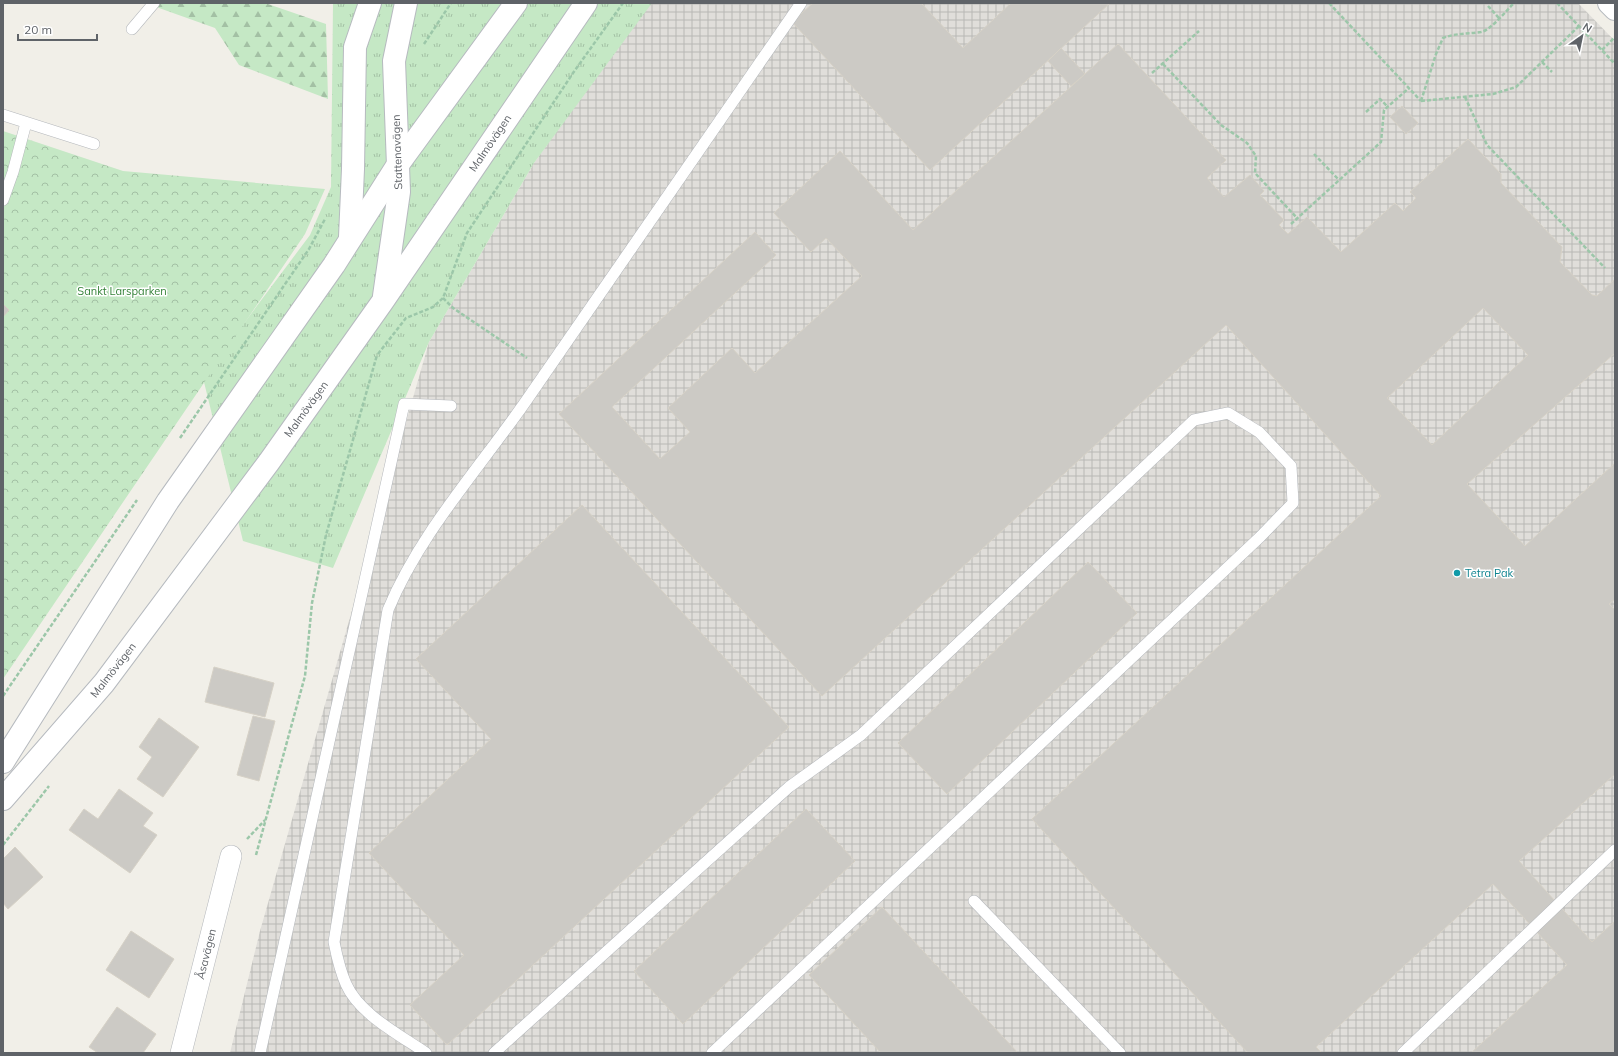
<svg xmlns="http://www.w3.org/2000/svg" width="1618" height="1056" viewBox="0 0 1618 1056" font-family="Mulish,sans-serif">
<defs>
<pattern id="industrial-grid" width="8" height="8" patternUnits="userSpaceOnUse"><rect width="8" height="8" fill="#e0deda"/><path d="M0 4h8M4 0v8" fill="none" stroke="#b9b8b5"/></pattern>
<pattern id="grass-tufts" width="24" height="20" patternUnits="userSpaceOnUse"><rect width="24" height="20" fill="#c5e8c5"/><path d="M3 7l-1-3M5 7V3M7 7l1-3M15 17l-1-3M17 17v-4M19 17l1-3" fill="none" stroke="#a3c0a4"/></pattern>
<pattern id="forest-firs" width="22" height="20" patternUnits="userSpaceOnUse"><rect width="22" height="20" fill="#c5e8c5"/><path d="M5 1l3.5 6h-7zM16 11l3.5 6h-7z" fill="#a3c0a4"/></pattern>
<pattern id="park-crowns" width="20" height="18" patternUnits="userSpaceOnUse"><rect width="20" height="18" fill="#c5e8c5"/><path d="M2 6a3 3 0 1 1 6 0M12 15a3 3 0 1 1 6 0" fill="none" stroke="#a3c0a4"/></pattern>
</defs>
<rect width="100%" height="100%" fill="#f1efe8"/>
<path fill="url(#industrial-grid)" d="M648 3H1578L1615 41V1053H230L260 931 429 342 534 163Z"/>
<path fill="url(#grass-tufts)" d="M333 3H652L534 163 429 342 333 568 243 541 203 378 310 235 331 187Z"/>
<path fill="url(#forest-firs)" d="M145 3H265L326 24 328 99 239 65 215 28Z"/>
<path fill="url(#park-crowns)" d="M3 131 123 171 325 189 305 234 3 679Z"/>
<g fill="#cccac5" stroke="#d6d1c6" fill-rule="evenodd">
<path d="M813 3H921L963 48 1011 3H1110L930 170 792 22Z"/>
<path d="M1118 44 1226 160 1207 178 1224 197 1250 175 1264 191 1260 195 1284 220 1279 225 1288 234 1307 217 1341 252 1395 203 1403 211 1416 198 1410 192 1468 139 1501 174V183L1562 247 1560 262 1592 295 1597 296 1615 279V353L1467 484 1525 546 1615 463V599L1609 604 1615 610V774L1519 861 1592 942 1615 921V1053H1471L1567 965 1493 884 1316 1047 1322 1053H1248L1032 819 1381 496 1226 325 822 696 559 414 755 232 776 255 612 407 660 459 690 432 668 408 732 348 755 373 862 276 826 238 811 252 774 213 840 151 913 230ZM1483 308 1528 355 1432 445 1387 398Z"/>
<path d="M1061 48 1085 74 1071 86 1048 61Z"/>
<path d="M1402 106 1418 123 1406 134 1390 117Z"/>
<path d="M3 304 9 310 3 317Z"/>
<path d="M582 505 789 727 447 1045 410 1005 464 955 369 853 491 739 416 659Z"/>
<path d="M1088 562 1137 613 947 794 898 743Z"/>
<path d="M214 667 274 683 265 717 205 702Z"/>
<path d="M253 716 275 721 259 781 237 775Z"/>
<path d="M159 718 199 747 163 797 137 779 152 757 139 747Z"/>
<path d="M119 789 153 813 143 826 157 835 130 873 69 830 84 809 98 819Z"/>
<path d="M806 809 855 861 683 1024 634 971Z"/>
<path d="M15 847 43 877 8 909 3 903V859Z"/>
<path d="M882 907 1018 1053H881L809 975Z"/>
<path d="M131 931 174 959 149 998 106 970Z"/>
<path d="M117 1007 156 1034 143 1053H98L89 1047Z"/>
</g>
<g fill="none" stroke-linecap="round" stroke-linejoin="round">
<defs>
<g id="lane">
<path d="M132 29 154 3"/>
<path d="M3 115 94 144"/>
<path d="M3 200 13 172 26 123"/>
<path d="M974 901 1120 1053"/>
<path d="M260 1053 404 404 451 406"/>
<path d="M426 1053C400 1035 359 1014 346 984 340 971 337 957 334 942L388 610C420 533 478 470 526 401 617 269 709 136 801 3"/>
<path d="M494 1053 789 787 861 735 1194 420 1228 413 1259 432 1291 466 1293 503 1260 537 712 1053"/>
<path d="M1403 1053 1615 850"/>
</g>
<path id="street" d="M181 1053 231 856"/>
<g id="secondary">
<path d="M1609 3 1615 9"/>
<path d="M350 237 353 169 355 47 370 3"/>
<path d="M384 296 399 192 394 61 406 3"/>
<path d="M3 762 168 501 334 265 397 166 516 3"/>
<path d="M3 799 104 683 269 462 383 301 586 3"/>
</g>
</defs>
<use href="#lane" stroke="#b5b8bc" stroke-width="12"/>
<use href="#street" stroke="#b5b8bc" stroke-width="22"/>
<use href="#secondary" stroke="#b6babf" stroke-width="24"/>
<g stroke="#9cc7a9" stroke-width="2.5" stroke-dasharray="4 2" stroke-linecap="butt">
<path d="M1329 3 1421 101"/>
<path d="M1557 3 1615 64"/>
<path d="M1488 6 1499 18"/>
<path d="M424 44 451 3"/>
<path d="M1602 50 1615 37"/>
<path d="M1542 62 1552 72"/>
<path d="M1163 64 1221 125 1247 143 1256 156 1255 173 1297 218"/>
<path d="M1152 73 1199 31"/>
<path d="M1465 97 1487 145 1605 268"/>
<path d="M1421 101 1493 94 1516 87 1579 26"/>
<path d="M1421 101 1436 54 1443 38C1456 33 1468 34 1481 32 1491 30 1506 11 1514 3"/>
<path d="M1366 112 1380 99 1388 107"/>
<path d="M1314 154 1339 180"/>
<path d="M1291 224 1381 142 1384 110 1409 88"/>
<path d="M443 298 453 308 527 358"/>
<path d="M378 354 406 318 433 307 443 298 467 233 573 73 623 3"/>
<path d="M180 438 309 249 325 219"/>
<path d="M3 696 137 500"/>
<path d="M247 839 265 820"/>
<path d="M3 845 49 786"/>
<path d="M256 855 305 676 312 603 326 535 377 355"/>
</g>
<use href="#lane" stroke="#fff" stroke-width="11"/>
<use href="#street" stroke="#fff" stroke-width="21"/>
<use href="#secondary" stroke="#fff" stroke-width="22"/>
</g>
<circle fill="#0f9aa8" stroke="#fff" stroke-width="1.5" cx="1457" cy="573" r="4"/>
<g text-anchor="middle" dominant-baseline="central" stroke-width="3" stroke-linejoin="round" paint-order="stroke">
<g font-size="11" fill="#5f6368" stroke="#fff">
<text transform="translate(490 143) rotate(-56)">Malmövägen</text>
<text transform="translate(397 152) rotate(-92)">Stattenavägen</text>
<text transform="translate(306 409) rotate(-54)">Malmövägen</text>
<text transform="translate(113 670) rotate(-52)">Malmövägen</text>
<text transform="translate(206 954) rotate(-76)">Åsavägen</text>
</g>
<g font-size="11" fill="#348238" stroke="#fff">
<text x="122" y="291">Sankt Larsparken</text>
</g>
<g font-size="11" fill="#0d838f" stroke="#fff" text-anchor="start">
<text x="1465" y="573">Tetra Pak</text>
</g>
</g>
<rect width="1618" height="1056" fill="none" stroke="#5f6368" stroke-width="8"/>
<g transform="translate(1582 36) rotate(33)" stroke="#ffffff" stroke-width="3" paint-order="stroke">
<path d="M0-3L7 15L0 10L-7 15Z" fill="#5f6368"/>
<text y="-6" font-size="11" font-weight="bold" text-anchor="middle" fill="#5f6368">N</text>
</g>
<path d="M18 34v6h79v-6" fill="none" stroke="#5f6368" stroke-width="2"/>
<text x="24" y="34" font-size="12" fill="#5f6368" stroke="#ffffff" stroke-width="3" paint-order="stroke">20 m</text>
</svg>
